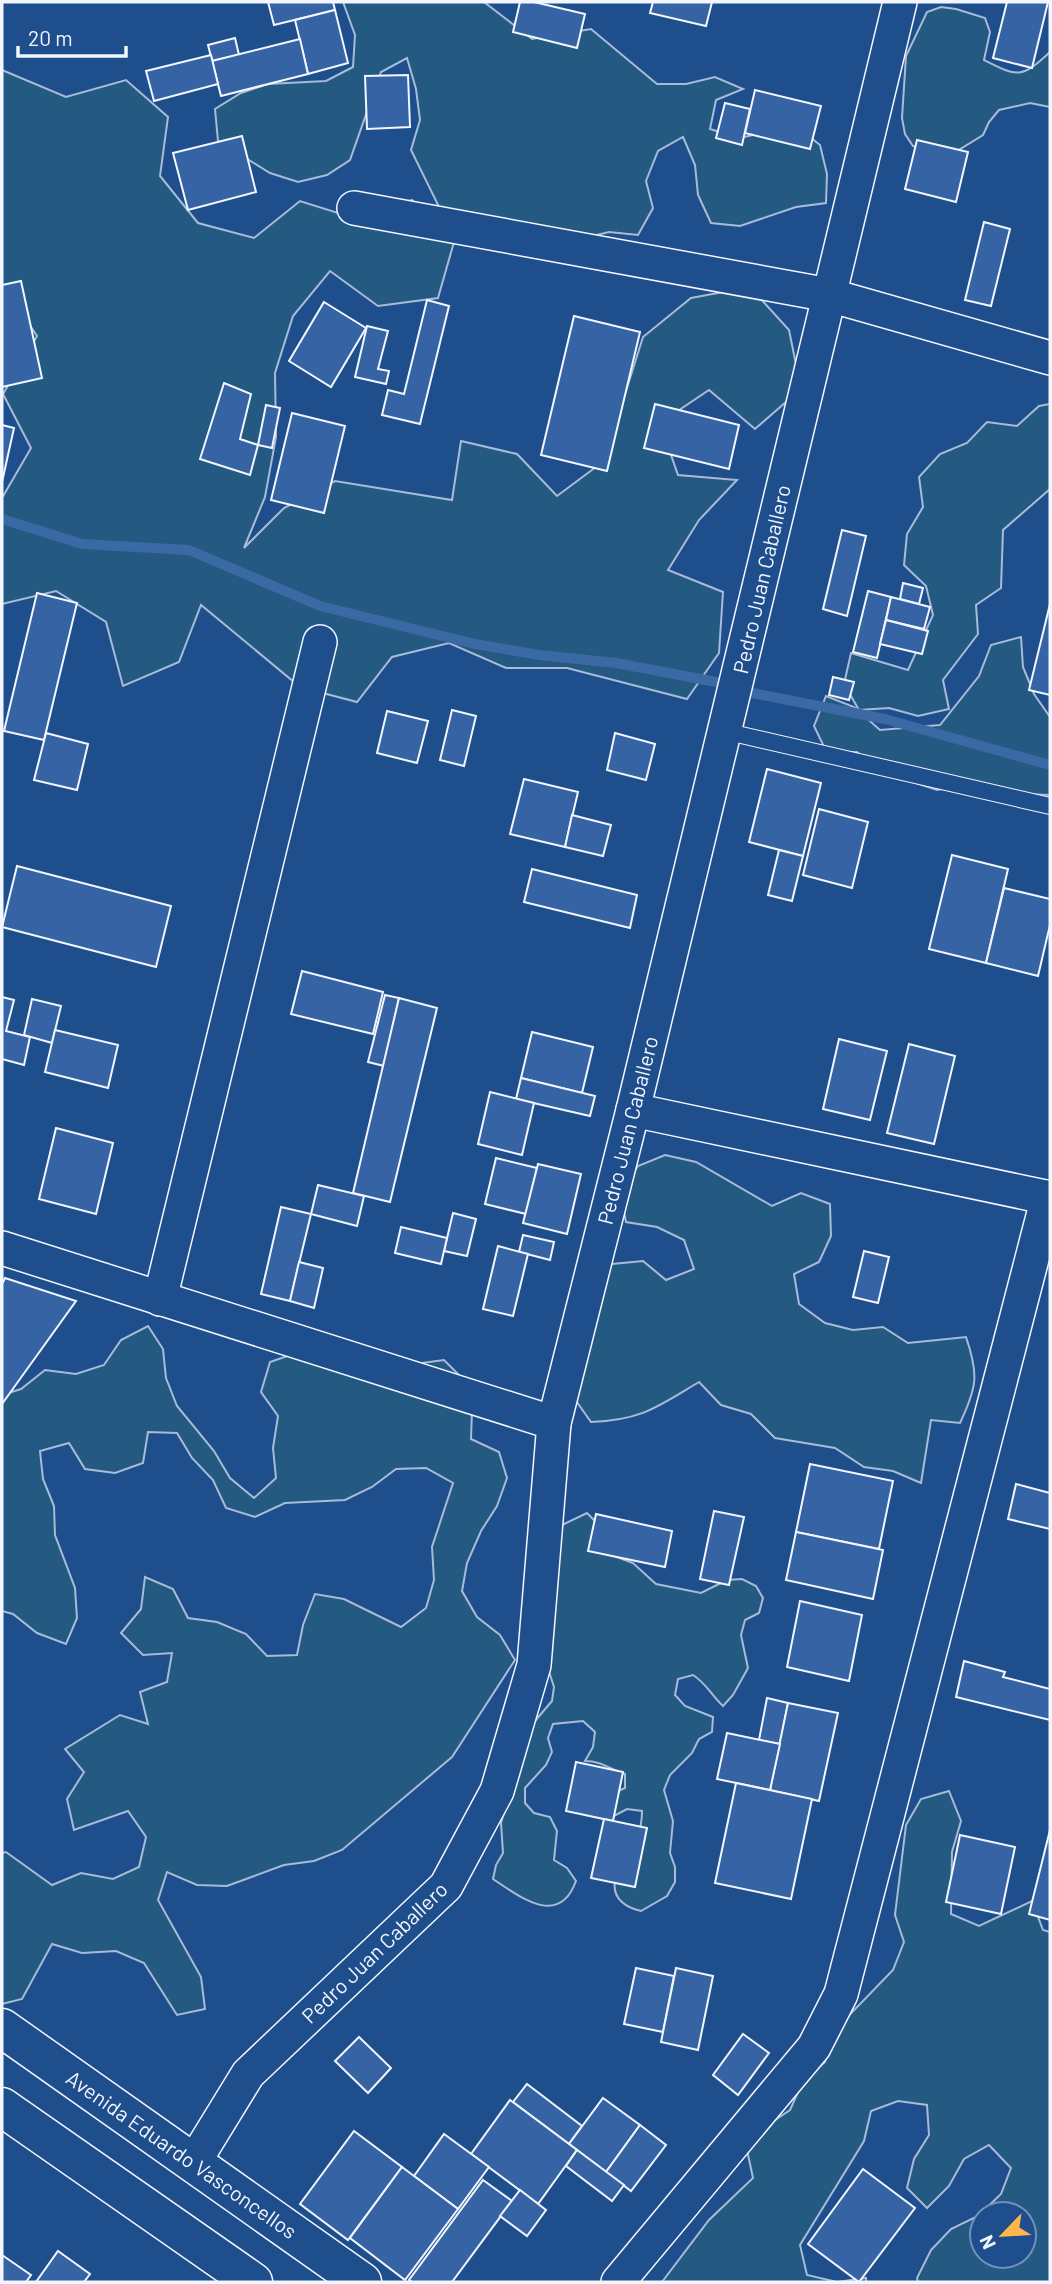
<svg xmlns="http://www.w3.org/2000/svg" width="1052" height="2284" viewBox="0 0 1052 2284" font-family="Barlow,sans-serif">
<rect width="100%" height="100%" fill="#1f4e8c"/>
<g fill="#245a82" stroke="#a8bbd7" stroke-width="2" fill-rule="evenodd">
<path d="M343 2H484L532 39 591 29 657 84H686L715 77 743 89 716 100 710 129 739 138 796 126 820 145 827 174 826 203 796 207 740 226 711 223 698 195 695 165 683 137 658 151 646 181 653 208 638 235 609 232 580 239 439 207 411 150 420 120 416 89 407 58 381 72 350 160 327 175 298 182 270 173 218 141 215 109 241 93 268 84 326 81 353 67 355 35Z"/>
<path d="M941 7 956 9 985 18 990 32 984 60C1018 77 1021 79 1050 52V107L1030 103 999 110 989 122 983 135 957 151 942 152 913 146 905 134 902 118 906 56 927 12Z"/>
<path d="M2 70 66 97 126 80 168 117 160 176 198 223 254 238 300 201 357 219 412 200 454 242 438 298 378 306 330 271 293 316 275 373 276 437 265 497 244 548 284 508 335 481 452 500 461 441 517 454 557 496 604 461 643 337 691 298 750 287 789 330 801 389 755 429 709 390 660 423 678 475 737 480 699 520 668 570 723 592 719 653 687 699 567 668H506L449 643 392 657 357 702 300 687 201 605 179 662 123 686 106 622 56 591 2 604V498L31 448 3 394 37 336 5 288 2 287Z"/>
<path d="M1050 404V489L1003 530 1001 588 976 605 978 634 943 680 949 709 918 716 889 708 859 710 844 684 851 653 908 670 933 615 926 586 904 565 907 534 923 507 919 477 940 454 967 443 987 422 1017 426 1039 406Z"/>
<path d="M1021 637 1023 667 1034 694 1050 717V795L996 793 966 785 937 790 880 771 857 752 827 753 814 726 826 696 854 707 880 730 940 725 979 676 991 645Z"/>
<path d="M665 1155 696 1162 772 1206 801 1193 830 1204 831 1236 819 1262 794 1274 799 1304 825 1323 853 1330 883 1327 908 1343 966 1337C979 1375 977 1387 960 1423L931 1420 921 1483 893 1471 864 1467 835 1448 775 1438 751 1414 721 1405 699 1382C657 1407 642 1420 591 1422L574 1398 590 1286 612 1264 643 1261 666 1280 694 1269 684 1240 657 1227 626 1222 620 1192 638 1166Z"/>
<path d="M148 1326 163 1349 166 1378 177 1406 214 1451 230 1478 254 1498 276 1478 273 1448 278 1416 261 1392 270 1362 299 1352 414 1364 444 1360 466 1382 472 1411 471 1439 499 1452 507 1478 497 1506 481 1531 467 1563 462 1591 477 1617 500 1635 515 1660 452 1757 342 1850 314 1861 284 1865 227 1886 197 1885 167 1872 158 1900 201 1977 205 2009 177 2015 144 1963 116 1951 82 1953 52 1944 22 1999 2 2004V1853L6 1852 52 1885 81 1873 113 1879 139 1867 146 1837 128 1811 74 1830 67 1799 84 1772 65 1749 120 1715 148 1724 140 1692 167 1682 172 1653 143 1655 121 1633 141 1609 145 1577 173 1589 188 1618 217 1622 246 1634 267 1656 297 1655 303 1625 315 1594 344 1599 401 1627 426 1608 434 1580 432 1547 453 1483 426 1468 396 1469 372 1487 345 1500 285 1503 255 1517 226 1508 213 1480 192 1458 177 1433 148 1432 143 1463 115 1473 85 1469 69 1443 40 1451 43 1479 54 1506 55 1535 75 1588 77 1618 66 1644 37 1633 13 1614 2 1611V1395L21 1389 45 1370 76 1374 104 1365 121 1340Z"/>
<path d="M587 1513 598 1524 603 1552 633 1563 656 1584 701 1593 727 1580 742 1579 756 1586 763 1598 759 1613 745 1620 741 1635 748 1668 733 1695 723 1706C711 1695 707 1684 693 1675L678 1679 675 1695 685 1706 713 1717 712 1732 699 1739 692 1753 670 1775 664 1790 673 1821 670 1853 675 1867V1882L667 1896 641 1911C627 1908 612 1899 615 1882 616 1876 622 1868 625 1863 635 1846 642 1830 642 1811L627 1809 614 1816 599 1799 625 1788V1774C610 1769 601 1761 585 1761L593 1747 595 1732 583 1721 553 1724 548 1738 552 1752 546 1765 525 1788V1803L534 1813 550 1817 557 1831 554 1860 567 1868 576 1881C559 1928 520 1897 493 1879L496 1865 503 1853 501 1823 514 1777 523 1735 552 1701 554 1687 545 1659 560 1526Z"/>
<path d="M949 1791 961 1821 952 1852 951 1914 979 1926 1032 1901 1043 1930 1050 1932V2282H918L917 2278 931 2250 951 2229 978 2216 1001 2194 1011 2168 989 2145 964 2159 949 2186 927 2208 907 2188 914 2159 929 2135 927 2105 898 2101 871 2111 864 2141 800 2245 807 2275 837 2282 866 2278V2282H662L709 2220 753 2178 747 2150 766 2126 790 2110 803 2081 825 2062 831 2034 893 1970 904 1942 895 1915 906 1825 921 1799ZM982 2214H1024V2256H982Z"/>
</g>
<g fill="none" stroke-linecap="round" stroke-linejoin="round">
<g stroke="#3b69a3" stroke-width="10">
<path d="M2 519 82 544 189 550 320 606 475 644 539 655 616 663 727 684"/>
<path d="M747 692 885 719 1050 765"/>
</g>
</g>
<g fill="#3563a3" stroke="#f2f6ff" stroke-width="2">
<path d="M268 2H333L335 10 274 25Z"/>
<path d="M520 2H534L585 14 577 48 513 32Z"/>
<path d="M653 2H712L706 26 650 13Z"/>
<path d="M1007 2H1048L1032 68 993 58Z"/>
<path d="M335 10 348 63 308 74 295 20Z"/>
<path d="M235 38 239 55 212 61 208 45Z"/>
<path d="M300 39 308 74 221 96 212 61Z"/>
<path d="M211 55 218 84 154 101 146 71Z"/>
<path d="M408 75 410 127 367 129 365 76Z"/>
<path d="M755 90 821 106 810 149 745 133Z"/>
<path d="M725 103 750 109 742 145 716 138Z"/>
<path d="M242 136 256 192 188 210 173 153Z"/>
<path d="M917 140 968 152 956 202 905 189Z"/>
<path d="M984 222 1010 229 991 306 965 300Z"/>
<path d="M21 281 42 378 2 387V285Z"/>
<path d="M427 300 449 306 420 424 382 415 388 390 404 394Z"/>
<path d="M324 302 366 328 331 387 289 361Z"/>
<path d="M574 316 640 332 607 471 541 455Z"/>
<path d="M367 326 388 331 378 369 389 371 386 384 355 377Z"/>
<path d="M224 383 251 394 240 439 258 445 250 475 200 459Z"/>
<path d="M655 404 739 425 729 469 644 448Z"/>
<path d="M266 405 280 408 272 448 258 445Z"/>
<path d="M292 413 345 426 324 513 271 500Z"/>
<path d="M2 425 14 428 2 482Z"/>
<path d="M842 530 866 536 847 616 823 609Z"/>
<path d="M903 583 923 588 919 604 900 599Z"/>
<path d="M868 591 891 597 877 658 853 652Z"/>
<path d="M37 593 77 603 44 740 4 731Z"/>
<path d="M891 597 930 607 924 629 886 620Z"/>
<path d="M1050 604V695L1029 690Z"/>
<path d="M886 620 928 631 922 654 880 644Z"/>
<path d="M833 677 854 682 849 700 829 695Z"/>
<path d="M452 710 476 716 464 766 440 760Z"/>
<path d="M387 711 428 721 417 763 377 753Z"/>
<path d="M46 733 88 744 77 790 34 780Z"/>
<path d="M615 733 655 744 646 780 607 770Z"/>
<path d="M767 769 821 783 803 856 749 842Z"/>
<path d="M524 779 578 792 565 847 510 834Z"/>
<path d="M819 809 868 822 852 888 803 875Z"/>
<path d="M572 815 611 825 603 856 565 847Z"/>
<path d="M779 850 803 856 792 901 768 895Z"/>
<path d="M952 855 1008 869 986 963 929 949Z"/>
<path d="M17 866 171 906 156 967 2 927Z"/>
<path d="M532 869 637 895 630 928 524 902Z"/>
<path d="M1004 888 1050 899V925L1038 976 986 963Z"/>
<path d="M302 971 383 992 373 1034 291 1014Z"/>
<path d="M385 995 399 998 384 1066 368 1062Z"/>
<path d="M2 997 14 1000 6 1031 30 1037 24 1065 2 1059Z"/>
<path d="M399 998 437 1008 390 1202 353 1193Z"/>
<path d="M32 999 61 1006 52 1043 24 1035Z"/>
<path d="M55 1030 118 1045 108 1088 45 1072Z"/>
<path d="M532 1032 593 1047 582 1093 521 1078Z"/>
<path d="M839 1039 887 1051 870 1120 823 1109Z"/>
<path d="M909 1044 955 1056 934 1144 887 1133Z"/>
<path d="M521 1078 595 1096 590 1116 516 1099Z"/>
<path d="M490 1092 534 1103 522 1155 478 1144Z"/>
<path d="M56 1128 113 1143 96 1214 39 1199Z"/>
<path d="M496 1158 537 1168 526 1214 485 1204Z"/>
<path d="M538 1164 581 1174 567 1234 523 1223Z"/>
<path d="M318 1185 364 1196 357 1226 311 1214Z"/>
<path d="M281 1207 311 1214 290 1301 261 1294Z"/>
<path d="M453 1213 476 1219 467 1256 444 1251Z"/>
<path d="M401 1227 447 1238 441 1264 395 1253Z"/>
<path d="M523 1235 554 1242 550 1260 519 1252Z"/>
<path d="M498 1246 528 1254 513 1316 483 1309Z"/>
<path d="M864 1251 889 1257 878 1303 853 1297Z"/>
<path d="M299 1262 323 1268 314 1308 290 1301Z"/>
<path d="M5 1278 76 1301 2 1404V1284Z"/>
<path d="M810 1464 893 1481 879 1549 796 1532Z"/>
<path d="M1016 1484 1050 1493V1529L1008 1519Z"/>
<path d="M714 1511 744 1517 729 1585 700 1579Z"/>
<path d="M596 1514 672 1531 665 1567 588 1551Z"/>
<path d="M796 1532 883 1550 873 1599 786 1580Z"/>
<path d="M800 1601 862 1615 849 1681 787 1667Z"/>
<path d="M964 1661 1005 1672 1003 1677 1050 1689V1720L956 1697Z"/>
<path d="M767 1698 788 1703 780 1744 759 1740Z"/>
<path d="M788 1703 838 1713 819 1801 770 1790Z"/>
<path d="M727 1733 780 1744 770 1790 717 1779Z"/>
<path d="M576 1762 623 1772 613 1821 566 1811Z"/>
<path d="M736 1783 812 1799 791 1899 715 1883Z"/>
<path d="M604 1819 647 1828 635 1887 591 1878Z"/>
<path d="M1050 1830V1920L1029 1914Z"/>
<path d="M960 1835 1015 1847 1001 1914 946 1902Z"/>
<path d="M636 1968 674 1976 663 2032 624 2024Z"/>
<path d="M676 1968 713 1976 698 2050 661 2042Z"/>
<path d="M743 2034 769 2053 738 2095 713 2075Z"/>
<path d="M359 2037 391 2068 368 2093 335 2061Z"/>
<path d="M527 2084 582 2126 569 2144 513 2102Z"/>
<path d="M603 2098 640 2125 606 2172 569 2144Z"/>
<path d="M510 2100 577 2150 538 2204 471 2154Z"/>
<path d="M640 2125 666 2145 631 2191 606 2172Z"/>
<path d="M354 2131 402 2167 348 2240 300 2204Z"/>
<path d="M444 2134 489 2167 458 2209 414 2176Z"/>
<path d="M577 2150 624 2185 612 2201 566 2166Z"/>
<path d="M402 2167 458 2209 405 2280 350 2238Z"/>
<path d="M863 2169 915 2208 859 2282 808 2244Z"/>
<path d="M483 2180 512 2201 452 2282H412L409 2280Z"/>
<path d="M520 2190 546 2210 527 2236 500 2216Z"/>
<path d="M58 2251 90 2274 84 2282H36Z"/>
<path d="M2 2255 31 2275 26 2282H2Z"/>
</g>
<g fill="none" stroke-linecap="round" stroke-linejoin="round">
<defs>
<path id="lane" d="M724 731 1050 806"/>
<g id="street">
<path d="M354 208 829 295 1050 358"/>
<path d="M633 1110 1050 1198"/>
<path d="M2 1248 554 1423"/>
<path d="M160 1299 320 642"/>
<path d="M194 2162 248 2074 446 1886 497 1791 534 1665 554 1423 633 1110 900 2"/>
<path d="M618 2282 814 2047 841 1994 1048 1197"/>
</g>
<g id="secondary">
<path d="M2 2028 362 2282"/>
<path d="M2 2107 253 2282"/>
</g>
</defs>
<use href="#lane" stroke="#f2f6ff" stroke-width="18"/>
<use href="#street" stroke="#f2f6ff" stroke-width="36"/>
<use href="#secondary" stroke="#f2f6ff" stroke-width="41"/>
<use href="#lane" stroke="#1f4e8c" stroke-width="16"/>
<use href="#street" stroke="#1f4e8c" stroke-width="33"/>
<use href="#secondary" stroke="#1f4e8c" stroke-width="38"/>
</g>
<g text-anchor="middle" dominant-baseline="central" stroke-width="5" stroke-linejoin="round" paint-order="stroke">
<g font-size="21" fill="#f2f6ff" stroke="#1f4e8c">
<text transform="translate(761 579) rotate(-77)">Pedro Juan Caballero</text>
<text transform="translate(627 1130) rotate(-76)">Pedro Juan Caballero</text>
<text transform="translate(374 1952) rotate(-44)">Pedro Juan Caballero</text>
<text transform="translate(182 2154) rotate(35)">Avenida Eduardo Vasconcellos</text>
</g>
</g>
<rect width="1052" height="2284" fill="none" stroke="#f2f6ff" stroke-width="7"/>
<g transform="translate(1003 2235) rotate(245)"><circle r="33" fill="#1f4e8c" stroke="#7391ba" stroke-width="2"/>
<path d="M0-5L12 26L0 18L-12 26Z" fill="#ffb74d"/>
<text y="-10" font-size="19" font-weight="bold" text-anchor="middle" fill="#f2f6ff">N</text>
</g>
<path d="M18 46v10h108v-10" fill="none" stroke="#f2f6ff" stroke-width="3.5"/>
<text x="28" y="46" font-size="21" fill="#f2f6ff" stroke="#1f4e8c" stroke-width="5" paint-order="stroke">20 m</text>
</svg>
